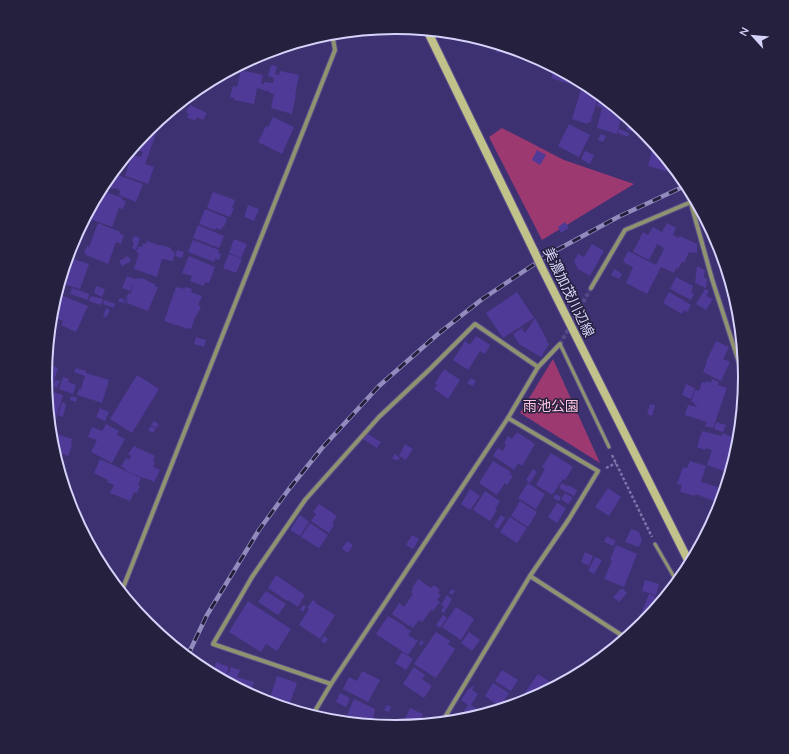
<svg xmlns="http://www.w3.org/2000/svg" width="789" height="754" viewBox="0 0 789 754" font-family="Quicksand,'Noto Sans JP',sans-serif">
<rect width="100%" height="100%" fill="#3d3172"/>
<g fill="#9c3971">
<path d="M502 128 564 160 634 184 542 240 489 137Z"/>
<path d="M553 359 600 463 520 413Z"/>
</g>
<g fill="#4f3a98">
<path d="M495 43 503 46 513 49 497 53Z"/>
<path d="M271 65 277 66 275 74 279 75 280 71 299 75 295 95H296L292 114 271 108 274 94 270 93V92L257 88 254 104 234 100V98L230 97 233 86 237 87 241 70 263 75 261 83 264 84V82L273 83 274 78 268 76Z"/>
<path d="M555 68 589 86 594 90 566 83 551 78Z"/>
<path d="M581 89 599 95 590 123 588 122 587 124 572 119Z"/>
<path d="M600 95 626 116 622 115 617 134 597 128 602 108 597 106Z"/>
<path d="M190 105 207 113 203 120 197 117 195 121 187 117 189 114 186 112Z"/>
<path d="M162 117 145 164 154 167 148 184 125 176 132 155 141 157 143 152 139 151 140 149 133 147 147 129Z"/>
<path d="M273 117 294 127 282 154 258 142 266 126 268 127Z"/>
<path d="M629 119 642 130 646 134 627 130Z"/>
<path d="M569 124 590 135 579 157 558 146Z"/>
<path d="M619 129 629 133 628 137 618 133Z"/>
<path d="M601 134 606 136 603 142 598 140Z"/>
<path d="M654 144 676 171 677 174 648 166Z"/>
<path d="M537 150 546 155 540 165 532 160Z"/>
<path d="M585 151 594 155 590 164 581 159Z"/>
<path d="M112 172 119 174 118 175 143 184 136 202 119 195 120 191 118 189 115 188 113 189 102 185Z"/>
<path d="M102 189 109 191 108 193 123 198 122 200 126 201 123 209 119 208 112 227 85 217 97 194 98 195 100 191H102Z"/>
<path d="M213 192 235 200 232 208H234L230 217 207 208Z"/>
<path d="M248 205 259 209 254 221 244 217Z"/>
<path d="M205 209 227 218 224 227 223 226 221 230 216 228 215 230 199 224Z"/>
<path d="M565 222 569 228 561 233 558 227Z"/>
<path d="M98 223 120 232 119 233 124 235 121 244 116 242 108 264 86 255 87 254 84 253 87 246 89 247Z"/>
<path d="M667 223 676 228 673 235 679 238 680 236 697 244V253L689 252 684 263 682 262 678 269 676 268 674 273 661 267 647 294 626 283 633 267 623 262 628 251 656 265 664 249 663 248V247L657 244 649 260 633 252 643 232 648 235 653 227 662 232Z"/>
<path d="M198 225 224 236 219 248 193 238Z"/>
<path d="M134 236 140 238 136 250 132 248 134 242 132 241Z"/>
<path d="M234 239 247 244 241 258 229 253Z"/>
<path d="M193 240 219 250 218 253 221 254 219 260 215 259 214 262 188 252Z"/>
<path d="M147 241 161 246V245L171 248V250H172V251L175 252 173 261 162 259 157 277 134 269 139 253 136 252 139 246 142 247 143 243 146 244Z"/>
<path d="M592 244 604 251 590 276 578 269 574 261 578 254 584 257Z"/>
<path d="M177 250 184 252 182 258 175 256Z"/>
<path d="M720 250 729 279 726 278 718 251Z"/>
<path d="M229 254 242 259 236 273 223 268Z"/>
<path d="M128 256 131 261 122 266 119 261Z"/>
<path d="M189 256 215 267 209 283 205 282 204 286 190 281 192 276 182 273Z"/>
<path d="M67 257 89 264 80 289 59 283Z"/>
<path d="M697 266 705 270 704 277 707 279 706 288 695 283Z"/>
<path d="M614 269 622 274 619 279 611 275Z"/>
<path d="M127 276 135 279 136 278 140 279 141 278 147 280V281L155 284V286L158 287 148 311 127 303 128 297 125 304H124L128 293 130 294 134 283 130 291 122 288Z"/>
<path d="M676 277 693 286 691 292 694 294 691 300 670 289Z"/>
<path d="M96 286 105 289 102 297 94 293Z"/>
<path d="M176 287 185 289V287L192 289 191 292 202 296 198 305 201 306 197 315H196L191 329 188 328V329L164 321Z"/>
<path d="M72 288 89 294 88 300 70 294Z"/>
<path d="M705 289 709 291 706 296 713 299 706 310 696 304Z"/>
<path d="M517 292 534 318 503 338 486 313Z"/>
<path d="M669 292 691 305 687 312 684 310 682 314 663 303Z"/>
<path d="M56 293 88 306 76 332 61 325 63 321 53 317 55 312 58 313 59 309 52 306Z"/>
<path d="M91 296 103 299 101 305 89 301Z"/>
<path d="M120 298 124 299 123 303 118 301Z"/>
<path d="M104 300 115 304 114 308 103 304Z"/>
<path d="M106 308 110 310 106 318 103 316Z"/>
<path d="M535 318 547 340 546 342 549 344 541 357 519 344 513 334 522 328 525 333Z"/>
<path d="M476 336 490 345 485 354 480 351 468 370 453 360 465 341 470 345Z"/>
<path d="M196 337 206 340 204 347 194 344Z"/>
<path d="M716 341 729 347 723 359 730 362 721 381 703 372 707 362H706Z"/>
<path d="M46 363 58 368 52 387 45 385V377Z"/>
<path d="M76 368 86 371V373L109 380 102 403 77 395 79 389H81L85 376 74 372Z"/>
<path d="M444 369 460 380 448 399 434 389 437 385 435 383Z"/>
<path d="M137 375 159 389 132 433 110 419Z"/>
<path d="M63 377 69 379 68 382 76 385 73 394 59 389Z"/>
<path d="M471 378 476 381 473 386 467 383Z"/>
<path d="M712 379 719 382 718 385 727 388 713 428 705 426 707 422 685 415 688 405 697 407V406L694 405 695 403 691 402 695 390 699 391 702 382 706 383 707 381 711 383Z"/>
<path d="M55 380 60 381 57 388 53 386Z"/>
<path d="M686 384 695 388 691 399 682 395Z"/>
<path d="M46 390 63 395 54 425 50 424 49 427Z"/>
<path d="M71 396 77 398 76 402 70 400Z"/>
<path d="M62 402 66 404 63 417 58 415Z"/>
<path d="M650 404 655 405 652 416 647 414Z"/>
<path d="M100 408 109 412 105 421 96 417Z"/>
<path d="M154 421 159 424 156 428 151 425Z"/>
<path d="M716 422 726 425 723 432 714 429Z"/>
<path d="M106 424 119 431 117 435 125 439 112 463 91 452 97 440 88 437 92 427 102 431Z"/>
<path d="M151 426 156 429 153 433 148 430Z"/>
<path d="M702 431 722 436V433L738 439V446L729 473 707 465 712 450 706 448 705 450 697 447Z"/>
<path d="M50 432 72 439 71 444 72 445 68 456 53 451 51 445Z"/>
<path d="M517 432 535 444 522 466 518 463 514 470 493 456 498 448 503 451 506 445 504 443 508 436 512 439Z"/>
<path d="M366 433 381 442 377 448 363 439Z"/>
<path d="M405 444 413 449 406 460 399 456Z"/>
<path d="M134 446 155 456 153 461 155 462 153 467 160 470 154 482 146 478 145 479 125 470V468L121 467 126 458 129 460 131 456 128 454Z"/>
<path d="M551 453 573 467 565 480 563 479 552 495 536 485 545 469 542 467Z"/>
<path d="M395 454 400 458 397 461 392 458Z"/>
<path d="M100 459 141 478 138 485 140 486 137 493 134 492 130 501 110 493 114 485 107 482 108 480 94 473Z"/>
<path d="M56 461 64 463 61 473 59 472Z"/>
<path d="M493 461 511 472 510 474 513 476 507 485 505 483 497 495 479 483Z"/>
<path d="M690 461 706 466 701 482 724 489 720 503 695 494V496L680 492 682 485 677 484 683 467 687 468Z"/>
<path d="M533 469 537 472 530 483 526 480Z"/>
<path d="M528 483 545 494 536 509 518 498Z"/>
<path d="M562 483 567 486 568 485 577 490 574 496 559 488Z"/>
<path d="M608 488 621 497 609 516 595 507Z"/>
<path d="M470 489 480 496 470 510 461 504Z"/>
<path d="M485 491 500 501 495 509 497 510 490 521 473 510Z"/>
<path d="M565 493 573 498 568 504 561 499Z"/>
<path d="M556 494 561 497 559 501 553 498Z"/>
<path d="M520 501 537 512 528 527 511 516Z"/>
<path d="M557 503 566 508 557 523 548 517Z"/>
<path d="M319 504 337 516 332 524 334 525 329 533 311 521 316 514 313 512Z"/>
<path d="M300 515 309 522 300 536 290 530Z"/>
<path d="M501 515 505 518 498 529 494 526Z"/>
<path d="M510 517 527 528 517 543 500 532Z"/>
<path d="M310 523 328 535 319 548 301 537Z"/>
<path d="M631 529 639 532 642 540 639 547 625 542Z"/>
<path d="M412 535 419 539 413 549 406 545Z"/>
<path d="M607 536 616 541 613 546 604 542Z"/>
<path d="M347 541 353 545 348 553 342 549Z"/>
<path d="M616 545 637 554 624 587 604 579 612 561 610 560Z"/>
<path d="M585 552 593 556 589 566 581 562Z"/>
<path d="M595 557 602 560 594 574 588 571Z"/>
<path d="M276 575 305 595 298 607 288 600 287 601 268 588Z"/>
<path d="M418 579 431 588 434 585 440 590 438 593 441 595 437 600 440 602 433 611 431 610 422 622 419 620 413 628 410 625 409 626 392 614 399 603 404 607 413 594 411 592 413 589 412 588Z"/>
<path d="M645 580 659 584 656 595 642 591Z"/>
<path d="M622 588 627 593 619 602 613 597Z"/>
<path d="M452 589 455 591 452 595 449 593Z"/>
<path d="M266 591 286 604 278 615 258 602Z"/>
<path d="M649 594 655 596 654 598H656L655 601H656L657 599 661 601 642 625 635 630Z"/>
<path d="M447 595 452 599 444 613 441 611 444 606 441 605Z"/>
<path d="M313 600 316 602 315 603 335 615 320 639 299 625 309 609 307 608Z"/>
<path d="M248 601 291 629 277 651 266 644 261 652 229 632Z"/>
<path d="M303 605 306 606 303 612 300 610Z"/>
<path d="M456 607 474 619 461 640 442 627Z"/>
<path d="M443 615 447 618 440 628 436 625Z"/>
<path d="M388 616 405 626 404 627 411 631 408 635 418 641 408 655 376 634Z"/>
<path d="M436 632 450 641 448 644 455 649 436 678 414 664Z"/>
<path d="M469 632 480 640 472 651 461 643Z"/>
<path d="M324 636 328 639 325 644 321 641Z"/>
<path d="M421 640 424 642 421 646 419 644Z"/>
<path d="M402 652 413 659 406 670 395 663Z"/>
<path d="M202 659 206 661 202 669 198 667Z"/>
<path d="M216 662 229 667 227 673H229L231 667 240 670 237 677 254 682 250 695 206 671 207 667 214 669Z"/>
<path d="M414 667 425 675 422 679 432 686 424 698 403 684Z"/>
<path d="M502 670 518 680 511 691 495 681Z"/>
<path d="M362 671 380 680 368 702 343 689 349 677 357 681Z"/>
<path d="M538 674 556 686 528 700 521 703 519 701Z"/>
<path d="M277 676 297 683 288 708 269 701Z"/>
<path d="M493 683 509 693 500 707 485 696Z"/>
<path d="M472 686 474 687 472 690 478 694 471 705 477 709 472 716 473 717 463 720 454 721 460 712 466 716 467 714 464 711 468 705 461 700 469 688 470 689Z"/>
<path d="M340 693 350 698 346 707 336 702Z"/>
<path d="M354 699 375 709 374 713V715L371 723H367V724L344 722Z"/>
<path d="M387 705 391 707 389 712 384 710Z"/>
<path d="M410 708 423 714 419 725 402 726Z"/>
</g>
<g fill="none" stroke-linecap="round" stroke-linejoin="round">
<path stroke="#544986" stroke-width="4" stroke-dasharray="4 2" stroke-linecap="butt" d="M560 344 591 288"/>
<defs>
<g id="service">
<path d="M560 344 609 447"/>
<path d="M655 544 677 582"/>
</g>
<g id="minor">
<path d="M685 182 712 279 744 378"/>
<path d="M591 288 625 230 691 202"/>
<path d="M530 576 626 638"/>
<path d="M121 593 335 50 332 33"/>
<path d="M331 684 213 644 252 577 305 500 379 417 429 370 475 324 538 367"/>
<path d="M312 716 331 684 508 418 538 367 560 344"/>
<path d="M442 722 530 576 569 519 598 471 508 418"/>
</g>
<g id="secondary">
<path d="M427 30 534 251"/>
<path d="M541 266 690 564"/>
</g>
</defs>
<use href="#service" stroke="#594e8a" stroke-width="5"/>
<use href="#minor" stroke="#594e8a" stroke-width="6"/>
<use href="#secondary" stroke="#594e8a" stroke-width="10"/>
<g stroke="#7c73aa" stroke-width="2.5" stroke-dasharray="3 2" stroke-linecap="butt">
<path d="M612 455 652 537"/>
<path d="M606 468 616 463"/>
</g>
<use href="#service" stroke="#919270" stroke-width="3"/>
<use href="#minor" stroke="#919270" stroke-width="4"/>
<use href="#secondary" stroke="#c1c18a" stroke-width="8"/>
<defs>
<path id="rail" d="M187 657 207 615 259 530 289 489 322 448 379 386 438 334 481 300 512 279 553 252 618 217 687 185"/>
</defs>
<use href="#rail" stroke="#928bbe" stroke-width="4.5"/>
<use href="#rail" stroke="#24203d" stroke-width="3" stroke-dasharray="9" stroke-linecap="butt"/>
<defs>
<path id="secondary-bridge" d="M534 251 541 266"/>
</defs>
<use href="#secondary-bridge" stroke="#594e8a" stroke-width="10" stroke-linecap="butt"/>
<use href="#secondary-bridge" stroke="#c1c18a" stroke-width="8"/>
</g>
<g text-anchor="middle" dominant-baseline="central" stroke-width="3" stroke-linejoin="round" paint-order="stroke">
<g font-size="14" fill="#d6d3fa" stroke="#24203d">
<text transform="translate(569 292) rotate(64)">美濃加茂川辺線</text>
</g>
<g font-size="14" fill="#fcc5df" stroke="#24203d">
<text x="551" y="406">雨池公園</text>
</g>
</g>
<path d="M0 0H789V754H0ZM52 377a343 343 0 1 1 686 0a343 343 0 1 1-686 0Z" fill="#24203d" fill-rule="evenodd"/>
<path fill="none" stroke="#d6d3fa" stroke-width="2" d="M52 377a343 343 0 1 1 686 0a343 343 0 1 1-686 0Z"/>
<g transform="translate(753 36) rotate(297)" stroke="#24203d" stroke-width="3" paint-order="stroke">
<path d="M0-3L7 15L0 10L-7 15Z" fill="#d6d3fa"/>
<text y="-6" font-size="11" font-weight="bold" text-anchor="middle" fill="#d6d3fa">N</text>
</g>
</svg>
